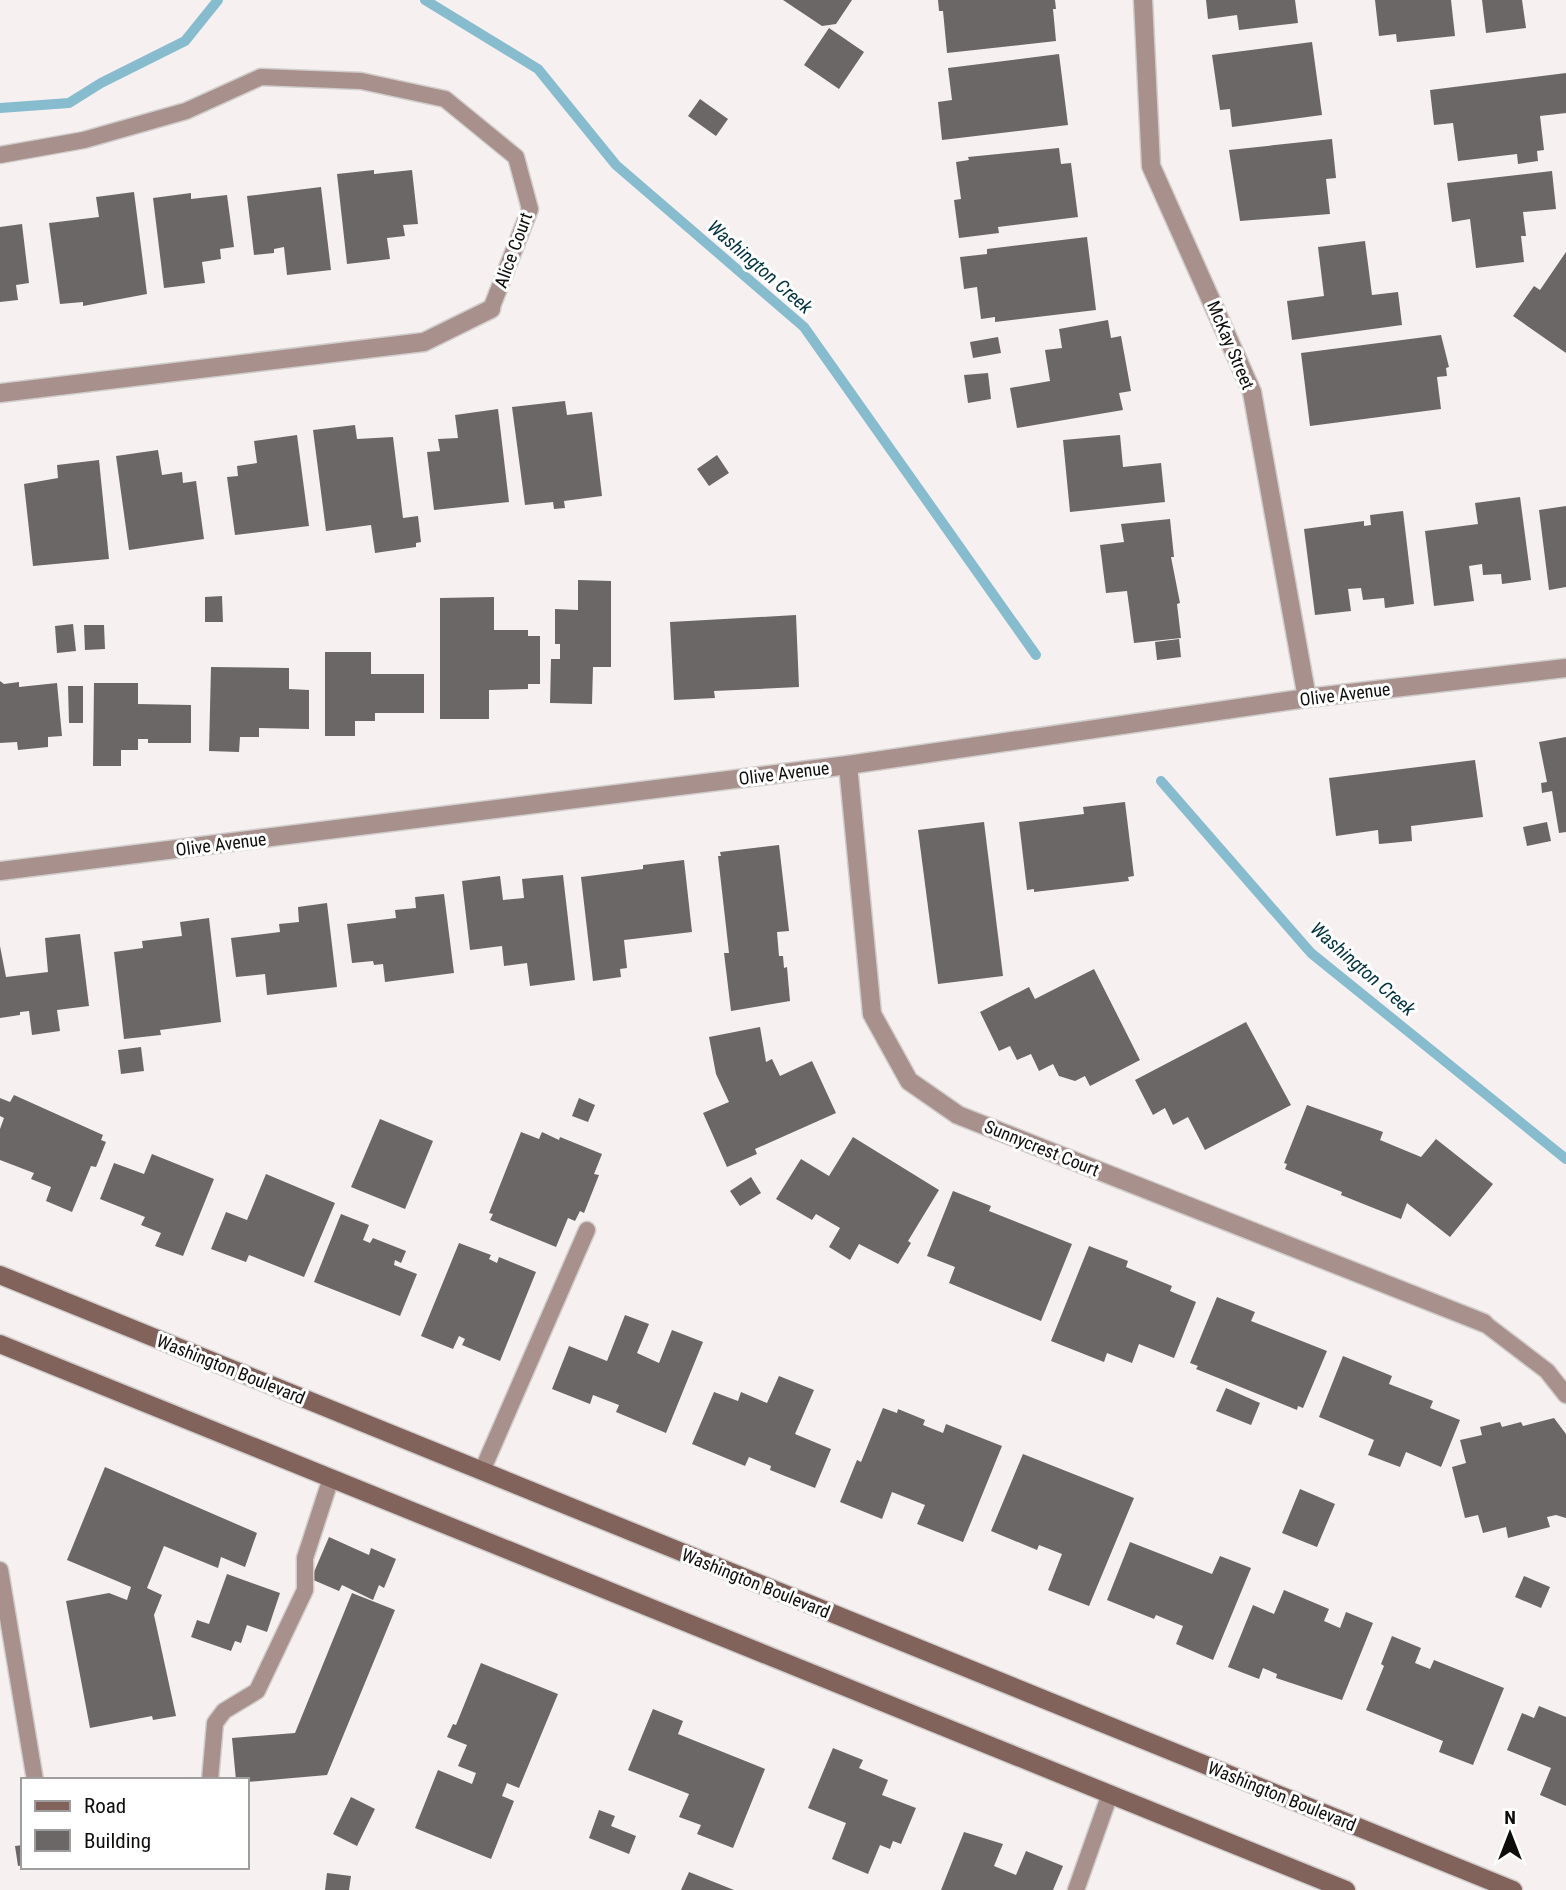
<svg xmlns="http://www.w3.org/2000/svg" width="1566" height="1890" viewBox="0 0 1566 1890" font-family="'Roboto Condensed',sans-serif">
<rect width="100%" height="100%" fill="#f6f1f0"/>
<g fill="none" stroke-linecap="round" stroke-linejoin="round">
<g stroke="#87bccf" stroke-width="10">
<path d="M425 0 538 69 616 165 804 327 1036 655"/>
<path d="M0 108 69 103 101 83 185 41 218 0"/>
<path d="M1161 781 1311 953 1566 1159"/>
</g>
</g>
<g fill="#6c6767">
<path d="M783 0H852L836 24 822 26Z"/>
<path d="M938 0H1055L1056 9H1053L1056 41 947 53 943 11H939Z"/>
<path d="M1206 0H1295L1298 23 1239 30 1237 15 1208 19Z"/>
<path d="M1375 0H1451L1455 36 1397 42 1396 34 1379 36Z"/>
<path d="M1482 0H1522L1526 28 1486 33Z"/>
<path d="M829 28 864 52 839 89 804 65Z"/>
<path d="M1312 42 1322 115 1232 127 1230 109 1220 110 1212 55Z"/>
<path d="M1059 54 1068 125 942 140 938 102 952 100 948 68Z"/>
<path d="M1566 73V113L1540 116 1544 150 1537 151 1538 161 1518 164 1517 154 1458 161 1453 123 1434 125 1430 90Z"/>
<path d="M700 99 728 119 716 136 688 116Z"/>
<path d="M1332 139 1336 178 1326 179 1330 214 1240 221 1229 150Z"/>
<path d="M1059 148 1061 164 1071 163 1078 217 998 227 999 233 959 238 954 200 961 199 956 162 969 160 968 157Z"/>
<path d="M374 170V174L412 170 418 224 403 225 405 236 387 238 390 259 347 264 337 174Z"/>
<path d="M1552 171 1556 209 1523 212 1526 236H1521L1524 262 1476 268 1470 219 1452 222 1447 183Z"/>
<path d="M321 187 331 270 287 275 284 247 274 249V253L254 255 247 196Z"/>
<path d="M134 192 147 294 83 306V302L60 304 49 223 99 217 96 197Z"/>
<path d="M191 193V199L227 195 234 247 220 249 221 259 202 262 205 283 164 288 153 198Z"/>
<path d="M22 224 29 283 16 285 18 300 0 302V227Z"/>
<path d="M1087 237 1096 310 995 322V317L981 319 977 287 964 289 960 257 987 254V249Z"/>
<path d="M1365 241 1372 295 1398 292 1402 325 1292 340 1287 301 1324 296 1318 247Z"/>
<path d="M1566 252V353L1513 316 1534 286 1540 290Z"/>
<path d="M1108 320 1111 338 1121 336 1131 391 1119 393 1123 410 1017 428 1010 388 1050 381 1045 350 1062 348 1059 329Z"/>
<path d="M1441 335 1449 367 1446 368 1447 376 1437 377 1441 409 1310 426 1301 353Z"/>
<path d="M998 337 1001 353 973 358 970 342Z"/>
<path d="M988 373 991 399 968 403 964 375Z"/>
<path d="M565 401 567 415 592 412 602 496 564 501 565 508 554 509 553 502 525 505 512 407Z"/>
<path d="M498 409 509 502 434 510 427 452 440 451 438 439 458 438 455 415Z"/>
<path d="M355 425 357 439 393 437 403 518 418 516 421 542 416 543V547L375 553 371 525 326 531 313 430Z"/>
<path d="M297 435 309 526 235 535 227 477 238 476 237 466 257 463 254 441Z"/>
<path d="M1120 435 1123 467 1161 463 1165 502 1070 512 1063 440Z"/>
<path d="M158 450 162 475 182 472 183 483 196 481 204 539 129 550 116 456Z"/>
<path d="M717 455 729 473 709 486 697 469Z"/>
<path d="M99 460 109 559 33 566 24 484 58 478 57 465Z"/>
<path d="M1520 497 1531 580 1502 584 1501 574 1483 575 1482 564 1469 566 1474 601 1434 606 1425 531 1478 524 1475 503Z"/>
<path d="M1566 506V587L1549 590 1539 510Z"/>
<path d="M1403 511 1414 604 1385 608 1384 598 1363 600 1361 588 1348 589 1351 611 1315 615 1304 529 1364 521V526L1371 525 1370 515Z"/>
<path d="M1170 519 1174 557H1171L1180 603 1177 604 1181 638 1134 643 1127 591 1106 593 1100 545 1124 542 1121 524Z"/>
<path d="M578 580 611 581V667H593L592 704 550 703 551 659H560V644H555V609L578 610Z"/>
<path d="M222 596 223 622H205V597Z"/>
<path d="M494 597V630H528V636H540V684H528V689L489 690V719H440V598Z"/>
<path d="M796 615 799 687 714 691 715 698 674 700 670 622Z"/>
<path d="M73 624 76 651 57 653 55 626Z"/>
<path d="M84 625H104L105 649 85 650Z"/>
<path d="M1179 639 1181 657 1157 660 1155 642Z"/>
<path d="M325 652H371V674H424V713H375V721H355V736H325Z"/>
<path d="M211 667 289 668V689L309 690V729L259 728V737H240L239 752 209 751Z"/>
<path d="M0 681 4 684 19 682V687L57 683 62 736 48 737V747L18 750 17 742 0 743Z"/>
<path d="M94 683H138V704L191 705V743H148V739H138V750H121V766H93Z"/>
<path d="M68 686H83V723H69Z"/>
<path d="M1566 737V832L1559 833 1552 791 1542 793 1541 783 1547 782 1539 742Z"/>
<path d="M1475 760 1483 817 1411 826 1412 841 1379 844 1378 830 1336 836 1329 778Z"/>
<path d="M1125 802 1134 876 1128 877 1129 881 1034 892V889L1027 890 1019 822 1084 814 1083 807Z"/>
<path d="M984 822 1003 976 938 984 918 830Z"/>
<path d="M1547 822 1551 841 1527 846 1523 827Z"/>
<path d="M779 845 789 931 777 932 779 956H783L784 968 787 967 790 1001 731 1011 724 953H729L718 856H721L720 852Z"/>
<path d="M684 860 692 932 624 940 627 968 620 969 621 977 593 981 581 877 643 869V865Z"/>
<path d="M563 875 575 980 530 986 527 963 504 966 502 946 470 950 462 881 500 876 503 900 524 898 522 879Z"/>
<path d="M444 894 454 973 385 982 383 964 374 965 373 961 352 963 347 924 396 918 395 910 416 908 415 897Z"/>
<path d="M327 903 337 987 267 995 265 974 236 977 231 938 280 932 279 924 299 922 298 907Z"/>
<path d="M209 918 221 1022 160 1030 161 1035 124 1039 114 952 143 948 142 941 182 936 180 922Z"/>
<path d="M80 934 89 1006 57 1010 60 1031 32 1035 29 1011 20 1012V1015L0 1018V946L6 977 48 972 45 938Z"/>
<path d="M1094 969 1140 1060 1090 1086 1085 1076 1075 1081 1059 1076 1053 1064 1039 1071 1031 1054 1017 1060 1010 1046 999 1051 980 1012 1029 987 1035 999Z"/>
<path d="M1246 1022 1291 1105 1205 1150 1188 1117 1173 1125 1165 1108 1153 1115 1135 1080Z"/>
<path d="M760 1027 766 1062 772 1059 780 1076 812 1061 836 1113 755 1149 757 1154 727 1167 703 1113 729 1102 716 1074 709 1037Z"/>
<path d="M141 1047 144 1071 121 1074 118 1050Z"/>
<path d="M14 1095 103 1135 101 1140 106 1142 96 1167 91 1166 72 1212 46 1201 51 1187 31 1179 34 1173 0 1160V1129L4 1118 0 1116V1098L10 1102Z"/>
<path d="M579 1098 595 1105 588 1122 572 1116Z"/>
<path d="M1307 1105 1383 1132 1380 1140 1421 1157 1436 1139 1493 1184 1450 1237 1407 1203 1401 1219 1341 1195 1342 1192 1285 1169 1287 1164 1284 1163Z"/>
<path d="M380 1119 433 1141 405 1209 351 1187Z"/>
<path d="M521 1132 539 1139 542 1132 559 1140 560 1137 602 1154 594 1174 599 1175 584 1213 580 1211 575 1221 568 1218 556 1247 490 1220 493 1214 489 1213Z"/>
<path d="M853 1137 939 1190 908 1241 911 1243 898 1264 859 1244 850 1260 829 1247 840 1228 816 1214 812 1220 776 1199 801 1159 829 1176Z"/>
<path d="M152 1154 214 1179 183 1256 155 1246 161 1233 141 1225 145 1217 100 1199 114 1163 144 1174Z"/>
<path d="M266 1174 335 1203 304 1277 249 1255 246 1262 211 1249 226 1212 247 1220Z"/>
<path d="M751 1177 761 1193 740 1206 730 1191Z"/>
<path d="M953 1191 991 1206 989 1211 1072 1244 1041 1321 949 1283 955 1267 927 1256Z"/>
<path d="M341 1214 369 1225 363 1240 370 1243 373 1238 406 1251 401 1263 395 1260 394 1265 417 1274 400 1316 314 1282Z"/>
<path d="M459 1243 491 1255 489 1259 497 1263 499 1257 536 1272 500 1361 462 1345 465 1339 459 1336 453 1349 421 1336Z"/>
<path d="M1089 1246 1128 1261 1126 1267 1172 1286 1170 1291 1196 1302 1174 1358 1139 1344 1132 1363 1107 1353 1104 1362 1051 1341Z"/>
<path d="M1217 1297 1255 1312 1251 1321 1327 1351 1303 1408 1298 1406 1297 1410 1196 1369 1198 1366 1190 1363Z"/>
<path d="M625 1315 649 1324 637 1353 659 1363 672 1330 703 1342 666 1433 616 1412 619 1405 593 1395 590 1404 552 1389 569 1346 607 1361Z"/>
<path d="M1343 1356 1392 1376 1389 1384 1433 1401 1430 1408 1460 1420 1441 1467 1406 1452 1400 1467 1368 1455 1374 1440 1319 1417Z"/>
<path d="M779 1376 814 1390 795 1434 831 1449 815 1488 770 1470 771 1466 749 1457 745 1466 692 1444 714 1392 738 1401 741 1392 767 1403Z"/>
<path d="M1226 1388 1260 1403 1251 1425 1216 1411Z"/>
<path d="M883 1408 897 1413 898 1409 925 1420 923 1425 943 1433 946 1424 1002 1446 963 1542 917 1524 925 1505 892 1492 882 1519 840 1502 857 1460 861 1462Z"/>
<path d="M1554 1418 1566 1434V1518L1556 1515 1547 1517 1550 1527 1508 1538 1506 1527 1483 1533 1478 1515 1465 1518 1452 1467 1466 1463 1460 1440 1482 1435 1480 1427 1500 1422 1502 1427 1521 1422 1523 1426Z"/>
<path d="M1023 1454 1134 1498 1089 1606 1048 1590 1062 1554 1039 1545 1037 1550 991 1531Z"/>
<path d="M105 1467 257 1533 245 1567 221 1557 218 1568 164 1546 147 1588 162 1595 154 1615 176 1716 153 1720 152 1716 90 1728 66 1601 109 1593 127 1600 131 1587 67 1560Z"/>
<path d="M1300 1489 1335 1504 1317 1547 1282 1533Z"/>
<path d="M329 1537 369 1555 371 1548 396 1559 384 1588 379 1585 373 1600 342 1585 339 1591 311 1579Z"/>
<path d="M1130 1542 1212 1574 1220 1556 1251 1568 1213 1660 1176 1644 1183 1626 1156 1615 1154 1619 1107 1600Z"/>
<path d="M227 1574 280 1593 267 1632 247 1625 241 1643 235 1641 231 1651 191 1637 197 1620 209 1624Z"/>
<path d="M1524 1576 1550 1587 1541 1608 1515 1597Z"/>
<path d="M1284 1590 1329 1609 1324 1621 1340 1628 1346 1612 1373 1623 1342 1700 1276 1678 1277 1674 1263 1668 1259 1679 1228 1667 1253 1605 1274 1614Z"/>
<path d="M352 1593 395 1610 327 1775 247 1782V1780H236L232 1738 295 1733Z"/>
<path d="M1392 1636 1421 1648 1415 1663 1430 1669 1434 1660 1504 1688 1473 1765 1439 1752 1443 1741 1366 1710 1384 1666 1381 1664Z"/>
<path d="M481 1663 558 1694 519 1788 507 1783 502 1796 514 1801 491 1859 415 1828 438 1770 472 1784 476 1773 458 1766 467 1745 447 1737 453 1724 456 1725Z"/>
<path d="M1539 1706 1566 1717V1806L1540 1795 1551 1768 1507 1750 1522 1713 1534 1718Z"/>
<path d="M653 1709 683 1721 678 1734 765 1769 733 1848 697 1834 701 1825 679 1817 689 1794 628 1770Z"/>
<path d="M833 1748 863 1760 859 1768 888 1780 882 1795 916 1808 901 1844 893 1841 890 1849 880 1845 868 1874 832 1859 846 1823 808 1808Z"/>
<path d="M351 1797 375 1809 357 1846 333 1834Z"/>
<path d="M599 1810 615 1816 611 1826 636 1836 629 1854 589 1838Z"/>
<path d="M964 1832 1003 1844 994 1866 1016 1875 1026 1851 1063 1866 1053 1890H941Z"/>
<path d="M23 1845V1865L18 1866 15 1846Z"/>
<path d="M689 1872 734 1890H681Z"/>
<path d="M327 1873 351 1876 349 1890H325Z"/>
</g>
<g fill="none" stroke-linecap="round" stroke-linejoin="round">
<defs>
<g id="lane">
<path d="M0 155 84 140 186 111 261 77 361 81 445 99 516 157 530 209 491 309"/>
<path d="M1484 1323 1547 1371 1566 1395"/>
<path d="M482 1471 587 1230"/>
<path d="M0 1570 35 1780"/>
<path d="M210 1780 215 1723 224 1711 257 1691 305 1590V1558L331 1478"/>
<path d="M1076 1890 1110 1794"/>
</g>
<g id="street">
<path d="M1143 0 1151 166 1252 392 1307 698"/>
<path d="M0 393 424 342 491 309"/>
<path d="M848 765 872 1014 909 1081 958 1115 1484 1323"/>
<path d="M0 871 848 765 1307 698 1566 668"/>
</g>
<g id="secondary">
<path d="M0 1275 1513 1890"/>
<path d="M0 1344 1346 1890"/>
</g>
</defs>
<use href="#lane" stroke="#d1cdcc" stroke-width="19"/>
<use href="#street" stroke="#d1cdcc" stroke-width="21"/>
<use href="#secondary" stroke="#d1cdcc" stroke-width="21"/>
<use href="#lane" stroke="#a8918c" stroke-width="16"/>
<use href="#street" stroke="#a8918c" stroke-width="18"/>
<use href="#secondary" stroke="#82635c" stroke-width="18"/>
</g>
<g text-anchor="middle" dominant-baseline="central" stroke-width="6" stroke-linejoin="round" paint-order="stroke">
<g font-size="18" fill="#0e0d0c" stroke="#fff">
<text transform="translate(513 250) rotate(-70)">Alice Court</text>
<text transform="translate(1231 345) rotate(67)">McKay Street</text>
<text transform="translate(1345 694) rotate(-7)">Olive Avenue</text>
<text transform="translate(784 773) rotate(-7)">Olive Avenue</text>
<text transform="translate(221 844) rotate(-7)">Olive Avenue</text>
<text transform="translate(1042 1148) rotate(22)">Sunnycrest Court</text>
<text transform="translate(231 1369) rotate(22)">Washington Boulevard</text>
<text transform="translate(756 1583) rotate(22)">Washington Boulevard</text>
<text transform="translate(1282 1796) rotate(22)">Washington Boulevard</text>
</g>
<g font-size="19" font-style="italic" fill="#00313e" stroke="#fff">
<text transform="translate(760 267) rotate(41)">Washington Creek</text>
<text transform="translate(1363 969) rotate(41)">Washington Creek</text>
</g>
</g>
<rect x="21" y="1778" width="228" height="91" fill="#ffffff" stroke="#9f9e9e" stroke-width="2"/>
<rect x="35" y="1801" width="35" height="10" fill="#82635c" stroke="#9f9e9e" stroke-width="2"/>
<text x="84" y="1813" font-size="21" fill="#0e0d0c">Road</text>
<rect x="35" y="1830" width="35" height="21" fill="#6c6767" stroke="#9f9e9e" stroke-width="2"/>
<text x="84" y="1848" font-size="21" fill="#0e0d0c">Building</text>
<g transform="translate(1510 1834)" stroke="#ffffff" stroke-width="5" paint-order="stroke">
<path d="M0-5L12 26L0 18L-12 26Z" fill="#0e0d0c"/>
<text y="-10" font-size="19" font-weight="bold" text-anchor="middle" fill="#0e0d0c">N</text>
</g>
</svg>
